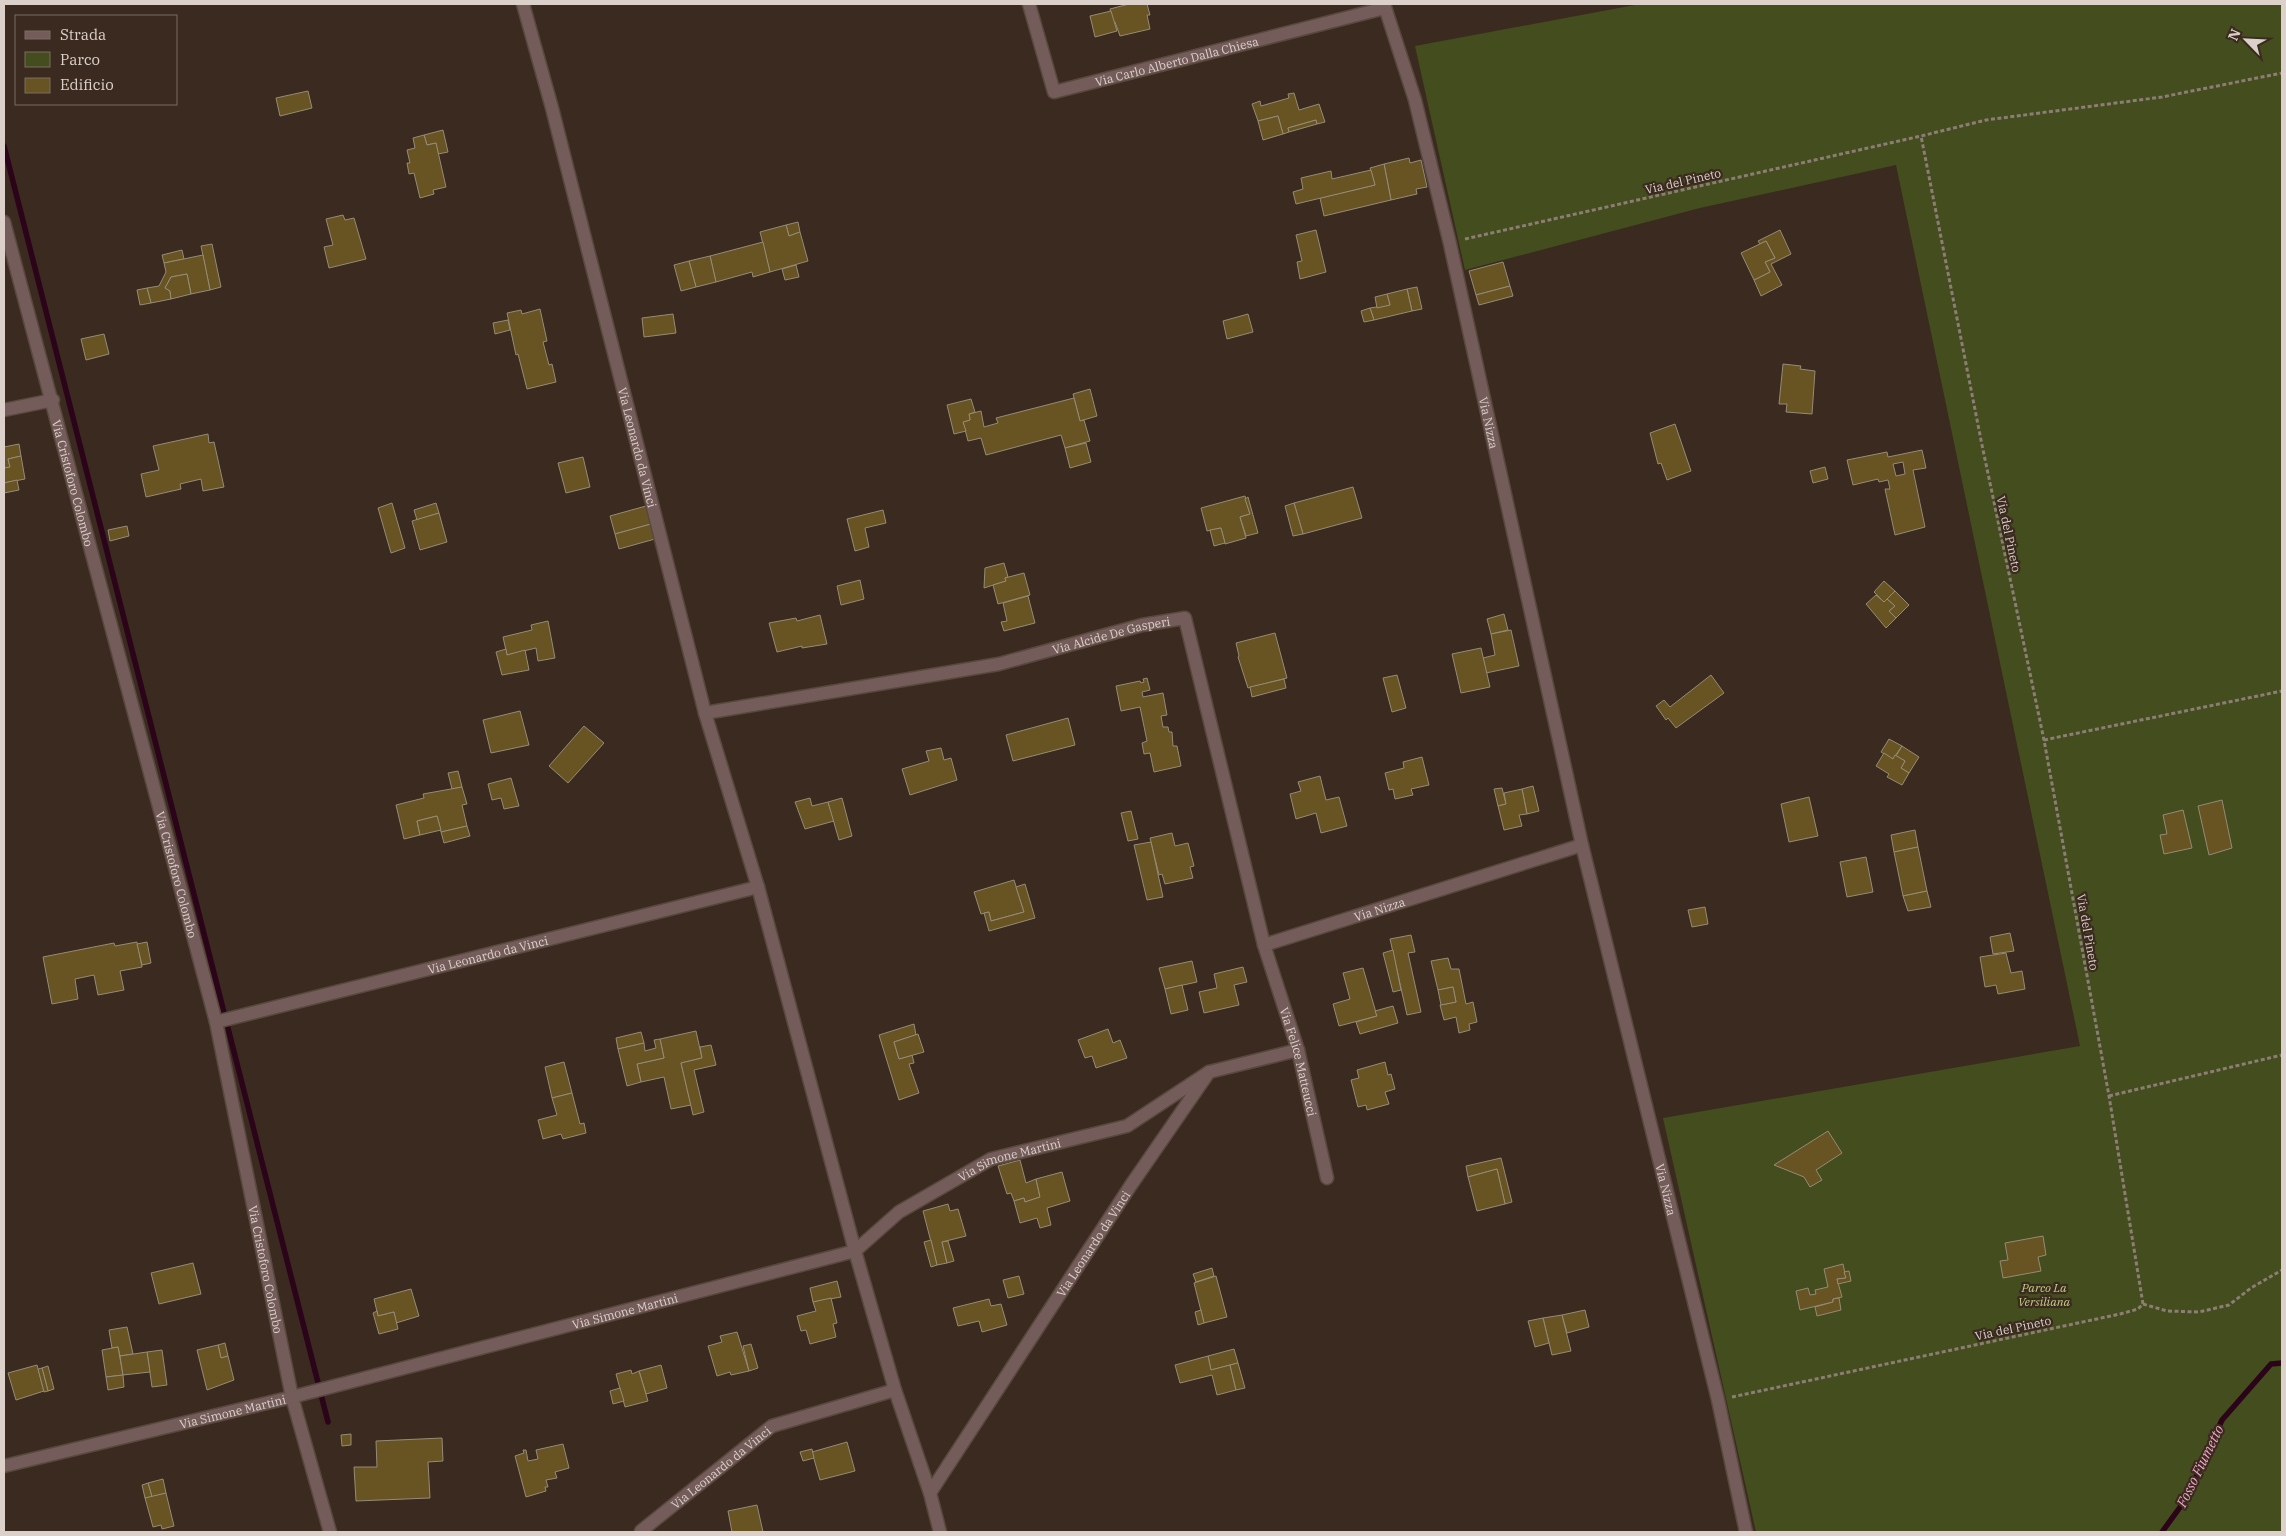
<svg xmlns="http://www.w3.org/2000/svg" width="2286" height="1536" viewBox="0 0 2286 1536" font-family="'IBM Plex Serif',serif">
<rect width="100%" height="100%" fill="#3b2a1f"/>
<path fill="#444d1e" d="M1640 4H2282V1532H1756L1663 1118 2080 1046 1896 165 1700 208 1465 270 1415 46Z"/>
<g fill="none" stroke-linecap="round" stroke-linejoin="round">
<g stroke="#2b0419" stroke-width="5.5">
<path d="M4 146 328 1422"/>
<path d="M2162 1532 2186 1499 2222 1420 2271 1364 2282 1363"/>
</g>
</g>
<g fill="#685423" stroke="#958b77" fill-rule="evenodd">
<path d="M1129 4H1147L1150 15H1147L1150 29 1120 36 1115 22H1113L1110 9Z"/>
<path d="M1111 11 1117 31 1095 37 1090 16Z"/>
<path d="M308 91 312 108 280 116 276 98Z"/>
<path d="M1294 93 1299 110 1319 104 1325 122 1317 124 1316 120 1288 128 1289 132 1283 134 1278 116 1258 121 1252 104 1260 101 1261 106 1289 98 1288 94Z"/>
<path d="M1278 116 1283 134 1263 140 1258 121Z"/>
<path d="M1316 120 1317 124 1289 132 1288 128Z"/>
<path d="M443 130 448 152 438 154 436 143 427 145 424 135Z"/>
<path d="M424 135 427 145 436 143 446 187 433 190 434 194 420 198 414 173 409 174 407 163H410L407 150 415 148 413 138Z"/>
<path d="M1409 158 1410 163 1421 160 1427 187 1416 189 1417 194 1391 200 1384 164Z"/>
<path d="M1384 164 1391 200 1324 216 1320 198 1375 185 1370 168Z"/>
<path d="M1371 170 1375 185 1296 204 1293 192 1303 189 1301 178 1331 171 1332 179Z"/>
<path d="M343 215 345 220 354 218 366 259 329 268 324 247 333 245 326 219Z"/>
<path d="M798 222 800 232 789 236 786 225Z"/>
<path d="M786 225 789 236 800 232 808 261 770 272 760 232Z"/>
<path d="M1316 230 1326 272 1300 279 1297 262 1302 261 1296 235Z"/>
<path d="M1780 230 1791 254 1771 264 1782 285 1761 296 1754 280 1770 272 1765 262 1775 258 1766 241 1760 244 1758 241Z"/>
<path d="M1766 241 1775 258 1765 262 1770 272 1754 280 1741 253Z"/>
<path d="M763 242 770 272 753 277 752 272 716 282 710 256Z"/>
<path d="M212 244 221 287 210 290 201 246Z"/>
<path d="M182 250 184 259 164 263 162 255Z"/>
<path d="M203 255 210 290 191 294 187 274 171 277 165 288 170 291 171 299 151 303 147 288 159 286 166 272 164 263Z"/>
<path d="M710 256 716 282 696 287 689 261Z"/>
<path d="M689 261 696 287 681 291 674 265Z"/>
<path d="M1503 262 1510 286 1476 295 1469 271Z"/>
<path d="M796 265 799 277 785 280 782 269Z"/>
<path d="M187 274 191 294 171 299 170 291 165 288 171 277Z"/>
<path d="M1510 286 1513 296 1479 305 1476 295Z"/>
<path d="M1417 287 1422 309 1412 311 1407 289Z"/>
<path d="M147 288 151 303 140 305 137 290Z"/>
<path d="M1407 289 1412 311 1374 320 1370 308 1390 305 1387 294Z"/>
<path d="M1387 294 1390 305 1377 308 1375 297Z"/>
<path d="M1370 308 1374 320 1364 322 1361 311Z"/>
<path d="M540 309 547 341 543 342 549 365 552 364 556 382 527 389 518 354 516 355 507 313 521 310 522 314Z"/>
<path d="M673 314 676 333 644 337 642 318Z"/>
<path d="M1248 314 1253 332 1227 339 1223 321Z"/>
<path d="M508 320 510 330 495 334 493 323Z"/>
<path d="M104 334 109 354 86 360 81 339Z"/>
<path d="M1783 364 1801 366 1800 369 1815 371 1812 414 1786 412 1787 404H1779Z"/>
<path d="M1090 389 1097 416 1080 421 1073 394Z"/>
<path d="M1074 398 1080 421 1084 420 1090 441 1065 448 1061 435 986 455 981 438 968 441 963 422 970 420 969 414 981 411 984 427 998 423 996 418Z"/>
<path d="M971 399 975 412 969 414 970 420 963 422 966 431 954 434 947 405Z"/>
<path d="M1675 424 1691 471 1667 480 1661 463 1658 464 1650 433Z"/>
<path d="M208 434 209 443 214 442 224 487 203 491 201 479 180 484 181 489 146 497 141 474 159 470 153 446Z"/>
<path d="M1086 443 1091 462 1070 468 1065 448Z"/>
<path d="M19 444 21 456 8 459 10 467 4 468V447Z"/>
<path d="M1922 450 1926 468 1913 470 1925 527 1895 535 1885 489H1890L1888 480 1879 482 1878 479 1853 485 1847 460 1887 452 1888 457ZM1903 462 1905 474 1896 476 1893 464Z"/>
<path d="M21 456 25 479 4 483V468L10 467 8 459Z"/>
<path d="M583 457 590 487 566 493 558 463Z"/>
<path d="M1825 467 1828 479 1813 483 1810 471Z"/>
<path d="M17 480 19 490 4 493V483Z"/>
<path d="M1353 487 1362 518 1303 534 1294 503Z"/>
<path d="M1245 496 1250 514 1240 517 1246 538 1225 544 1221 528 1207 531 1201 508Z"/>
<path d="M1248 497 1258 533 1246 536 1240 517 1250 514 1245 499Z"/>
<path d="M392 503 405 548 391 553 378 508Z"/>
<path d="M436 503 439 513 417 520 414 510Z"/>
<path d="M1294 503 1303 534 1293 536 1285 506Z"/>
<path d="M646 506 651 524 615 534 610 516Z"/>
<path d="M883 510 886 523 865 528 869 547 855 551 847 519Z"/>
<path d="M439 513 447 542 420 550 412 521Z"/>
<path d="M651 524 655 539 619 549 615 534Z"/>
<path d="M127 526 129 536 110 541 108 530Z"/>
<path d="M1221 528 1225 543 1214 546 1210 530Z"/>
<path d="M1004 563 1008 577 1005 578 1006 581 984 588 985 568Z"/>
<path d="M1024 573 1030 595 998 604 993 585 1006 581 1005 578Z"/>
<path d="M860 580 864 599 841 605 837 586Z"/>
<path d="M1884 581 1895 591 1884 602 1874 592Z"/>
<path d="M1895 591 1909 605 1896 618 1889 611 1895 606 1887 599Z"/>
<path d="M1876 595 1884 602 1887 599 1895 606 1889 611 1896 618 1886 628 1866 604Z"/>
<path d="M1028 596 1035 623 1004 631 1001 622 1007 621 1003 603Z"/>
<path d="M1504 614 1508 630 1491 634 1487 619Z"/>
<path d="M820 615 827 644 802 648V646L777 652 769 623 796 618 797 621Z"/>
<path d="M548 621 555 658 538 661 536 648 507 655 503 637 532 630 531 625Z"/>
<path d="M1511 630 1519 666 1486 673 1483 658 1495 655 1491 634Z"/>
<path d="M1275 633 1287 678 1248 688 1238 657 1239 656 1236 643Z"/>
<path d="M1481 648 1490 687 1461 693 1452 654Z"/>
<path d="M506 649 507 655 525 650 529 670 502 675 496 652Z"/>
<path d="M1397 675 1406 708 1392 712 1383 678Z"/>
<path d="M1711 675 1724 693 1676 728 1668 718 1666 720 1656 706 1664 700 1670 707Z"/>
<path d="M1147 678 1150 690 1142 692 1143 697 1163 693 1167 715 1161 716 1163 727H1168L1169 732H1172L1173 746H1177L1181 766 1154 772 1150 753 1144 754 1142 743 1147 741 1140 707 1121 711 1116 686 1140 681 1141 683 1144 682 1143 679Z"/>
<path d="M1284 679 1286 688 1252 697 1250 687Z"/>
<path d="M520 711 529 745 491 753 483 720Z"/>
<path d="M1068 718 1075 745 1013 761 1006 735Z"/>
<path d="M584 726 604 743 568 783 549 766Z"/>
<path d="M1889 739 1902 746 1893 759 1881 752Z"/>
<path d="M1902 746 1919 757 1909 773 1901 768 1905 761 1896 756Z"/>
<path d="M941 748 944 760 951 758 957 780 910 795 902 769 929 761 926 751Z"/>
<path d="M1884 753 1893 759 1895 755 1905 761 1901 768 1909 773 1902 785 1887 777 1889 774 1876 766Z"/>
<path d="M1422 757 1429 785 1411 789 1413 795 1395 799 1393 789 1389 790 1385 773 1404 768 1403 762Z"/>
<path d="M458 771 462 787 452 789 448 773Z"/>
<path d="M1320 776 1326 800 1339 797 1347 826 1321 833 1316 813 1296 819 1290 794 1301 791 1298 782Z"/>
<path d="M511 778 519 806 504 809 501 798 492 800 488 784Z"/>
<path d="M1533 786 1539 811 1527 814 1522 789Z"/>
<path d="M462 787 467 804 462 805 467 826 441 832 437 816 417 821 420 835 404 839 396 805 424 798 423 794Z"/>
<path d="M1502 788 1506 804 1498 806 1494 789Z"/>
<path d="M1522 789 1527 814 1519 815 1522 826 1504 830 1498 806 1506 804 1504 793Z"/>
<path d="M1809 797 1818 836 1789 842 1781 804Z"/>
<path d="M810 798 812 806 828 802 834 821 805 829 795 802Z"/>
<path d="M842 798 852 836 839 840 828 802Z"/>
<path d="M2222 800 2232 848 2209 855 2198 806Z"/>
<path d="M2183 810 2192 848 2164 854 2160 835 2167 834 2163 815Z"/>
<path d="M1131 811 1138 839 1128 841 1121 813Z"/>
<path d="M437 816 441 830 420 835 417 821Z"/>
<path d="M467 826 470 836 444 843 441 832Z"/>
<path d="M1915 830 1918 847 1894 852 1891 835Z"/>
<path d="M1172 833 1175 846 1188 843 1194 866 1190 867 1193 878 1165 884 1162 874 1159 875 1150 838Z"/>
<path d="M1151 842 1163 897 1147 900 1134 845Z"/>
<path d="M1918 847 1927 891 1903 896 1894 852Z"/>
<path d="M1866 857 1873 892 1847 897 1840 862Z"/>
<path d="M1014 880 1024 912 991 921 989 912 981 914 974 892Z"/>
<path d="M1025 884 1035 918 989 931 984 913 989 912 991 921 1024 912 1016 887Z"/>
<path d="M1927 891 1931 907 1908 911 1903 896Z"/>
<path d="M1705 907 1708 924 1692 927 1688 910Z"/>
<path d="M2010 933 2014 951 1993 954 1990 937Z"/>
<path d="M1411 935 1415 952 1408 953 1421 1012 1407 1015 1390 939Z"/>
<path d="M137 942 142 967 120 971 124 990 98 995 94 975 75 979 78 999 52 1004 43 957 114 943 115 946Z"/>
<path d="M147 942 151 963 142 965 137 944Z"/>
<path d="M1393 950 1401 990 1393 992 1383 953Z"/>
<path d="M2006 953 2011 973 2022 971 2025 989 1998 994 1996 985 1985 987 1980 957Z"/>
<path d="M1448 958 1451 969H1459L1466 1004 1473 1002 1477 1022 1469 1024 1470 1030 1459 1033 1456 1017 1444 1020 1440 1005 1456 1002 1453 987 1438 990 1431 961Z"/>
<path d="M1192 961 1197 982 1165 989 1159 968Z"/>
<path d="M1243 967 1247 982 1234 985 1239 1005 1204 1013 1199 992 1217 988 1214 974Z"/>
<path d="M1363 968 1377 1016 1339 1026 1333 1004 1350 999 1343 973Z"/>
<path d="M1182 985 1188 1010 1171 1014 1165 989Z"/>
<path d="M1453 987 1456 1002 1441 1005 1438 990Z"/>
<path d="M1393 1006 1398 1023 1360 1034 1356 1022 1377 1016 1375 1011Z"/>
<path d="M914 1024 916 1035 894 1042 899 1059 912 1055 914 1063 909 1064 919 1093 899 1100 879 1035Z"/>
<path d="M1108 1029 1113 1043 1120 1040 1127 1058 1096 1068 1092 1056 1085 1058 1078 1040Z"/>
<path d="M696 1031 702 1058 681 1063 691 1105 671 1109 664 1077 641 1082 637 1064 664 1058 660 1039Z"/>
<path d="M641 1032 644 1043 618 1049 616 1038Z"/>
<path d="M918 1034 924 1052 899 1059 894 1042Z"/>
<path d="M660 1039 664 1058 637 1064 641 1082 627 1086 618 1049 644 1043 645 1051 656 1048 654 1040Z"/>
<path d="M711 1045 716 1065 694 1070 704 1112 693 1115 681 1063 702 1058 700 1047Z"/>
<path d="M564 1062 572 1093 552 1098 545 1067Z"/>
<path d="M1385 1062 1388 1075 1391 1074 1395 1089 1385 1092 1389 1104 1367 1110 1366 1105 1358 1107 1351 1080 1359 1078 1357 1070Z"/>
<path d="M572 1093 580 1124 584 1123 586 1133 563 1139 561 1134 543 1139 538 1120 557 1115 552 1098Z"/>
<path d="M1828 1131 1842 1153 1816 1170 1822 1180 1810 1187 1804 1177 1774 1165Z"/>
<path d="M1501 1158 1512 1202 1505 1204 1497 1169 1468 1177 1466 1166Z"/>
<path d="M1020 1160 1026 1183 1036 1179 1040 1197 1025 1202 1024 1198 1014 1201 1011 1193 1007 1194 998 1166Z"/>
<path d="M1497 1169 1505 1204 1477 1211 1468 1177Z"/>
<path d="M1062 1172 1070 1201 1047 1208 1051 1225 1040 1228 1037 1218 1020 1223 1014 1201 1024 1198 1025 1202 1040 1197 1036 1179Z"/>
<path d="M948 1204 950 1211 958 1209 966 1236 942 1242 947 1263 937 1265 923 1211Z"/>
<path d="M2043 1236 2046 1255 2038 1257 2041 1271 2003 1278 2000 1261 2008 1260 2005 1243Z"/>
<path d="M931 1240 937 1265 931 1267 924 1242Z"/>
<path d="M948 1241 954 1261 947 1263 942 1242Z"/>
<path d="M193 1263 201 1294 159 1304 151 1273Z"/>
<path d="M1843 1264 1846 1278 1837 1279 1842 1297 1833 1299V1302L1800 1310 1796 1291 1808 1288 1810 1295 1816 1294 1815 1290 1828 1287 1824 1269Z"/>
<path d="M1212 1268 1214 1276 1196 1282 1193 1274Z"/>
<path d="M1849 1271 1851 1281 1838 1284 1837 1279 1846 1278 1844 1272Z"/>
<path d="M1019 1276 1024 1294 1008 1298 1003 1280Z"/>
<path d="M1216 1276 1227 1317 1204 1323 1194 1283Z"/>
<path d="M837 1281 841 1297 813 1302 810 1288Z"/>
<path d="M411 1289 419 1316 396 1323 394 1312 378 1316 374 1299Z"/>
<path d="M831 1298 837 1323 833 1324 836 1337 810 1344 806 1330 801 1331 797 1316 816 1311 813 1302Z"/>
<path d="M1839 1298 1841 1310 1817 1316 1815 1307 1833 1302V1299Z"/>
<path d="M989 1299 991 1306 1001 1304 1007 1325 982 1332 979 1321 958 1326 953 1308Z"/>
<path d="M1201 1310 1204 1323 1198 1325 1195 1312Z"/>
<path d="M1585 1310 1589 1327 1567 1333 1562 1315Z"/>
<path d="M377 1311 378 1316 394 1312 398 1329 379 1334 373 1313Z"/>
<path d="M1562 1315 1571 1351 1552 1355 1543 1318Z"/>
<path d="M1543 1318 1549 1343 1535 1347 1528 1321Z"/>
<path d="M127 1327 133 1354 120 1356 118 1347 112 1348 109 1330Z"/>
<path d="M737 1332 749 1371 731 1375 730 1372 717 1376 708 1346 722 1342 720 1336Z"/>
<path d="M225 1343 228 1356 221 1358 218 1345Z"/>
<path d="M751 1344 758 1368 749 1371 743 1346Z"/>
<path d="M218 1345 221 1358 228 1356 234 1380 207 1390 197 1350Z"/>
<path d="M118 1347 123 1375 106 1377 102 1350Z"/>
<path d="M1234 1349 1238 1363 1211 1370 1208 1356Z"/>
<path d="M162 1350 167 1385 152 1387 147 1352Z"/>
<path d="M147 1352 150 1372 123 1375 120 1356Z"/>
<path d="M1208 1356 1211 1370 1230 1365 1236 1390 1217 1395 1212 1375 1180 1383 1175 1365Z"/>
<path d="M1238 1363 1245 1388 1236 1390 1230 1365Z"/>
<path d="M37 1365 44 1391 16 1400 8 1373Z"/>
<path d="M661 1365 667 1388 646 1394 639 1371Z"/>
<path d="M48 1366 54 1389 48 1391 42 1368Z"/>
<path d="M42 1368 48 1391 44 1392 38 1369Z"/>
<path d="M631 1370 632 1374 639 1371 648 1401 625 1407 616 1374Z"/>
<path d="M123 1375 124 1387 108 1390 106 1377Z"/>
<path d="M620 1388 624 1401 613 1404 610 1391Z"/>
<path d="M351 1434V1445L342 1446 341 1435Z"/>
<path d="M442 1438 443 1461 428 1462 430 1498 356 1501 354 1467H377L376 1441Z"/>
<path d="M847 1442 855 1471 820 1480 812 1452Z"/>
<path d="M563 1444 569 1468 555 1472 557 1478 546 1480 548 1487H545L546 1491 526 1497 515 1456 524 1453 523 1450H526L528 1461 538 1459 536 1450Z"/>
<path d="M812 1449 814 1458 803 1461 800 1452Z"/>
<path d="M163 1479 166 1493 152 1497 148 1483Z"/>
<path d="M148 1483 152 1497 145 1498 142 1485Z"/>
<path d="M166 1493 174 1526 162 1529 161 1525 153 1527 145 1498Z"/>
<path d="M757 1505 763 1532H732L728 1511Z"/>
</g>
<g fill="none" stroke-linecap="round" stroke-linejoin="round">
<defs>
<g id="street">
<path id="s1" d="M523 4 552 108 705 713 758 887 855 1251 895 1390 930 1493 940 1532"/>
<path id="s2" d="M1029 4 1054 92 1385 8"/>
<path id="s3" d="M1384 4 1415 100 1450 244 1582 845"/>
<path id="s4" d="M4 222 216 1022 292 1397 330 1532"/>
<path d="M4 410 53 400"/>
<path id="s5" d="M705 713 999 664 1142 625 1185 618 1264 945 1298 1050 1327 1178"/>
<path id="s6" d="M1264 945 1582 845 1718 1400 1746 1532"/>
<path id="s7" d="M216 1022 758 887"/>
<path id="s8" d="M4 1466 292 1397 855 1251 899 1212 991 1159 1127 1126 1209 1072"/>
<path id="s9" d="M930 1493 1131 1185 1209 1072 1298 1050"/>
<path id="s10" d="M641 1531 772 1426 895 1390"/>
</g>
</defs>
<use href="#street" stroke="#58483e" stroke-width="15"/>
<g stroke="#8c7e75" stroke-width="3" stroke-dasharray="4 2.5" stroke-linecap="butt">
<path d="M1465 239 1921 136"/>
<path d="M2044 740 2282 691"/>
<path d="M2109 1096 2282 1055"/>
<path d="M2143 1304 2109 1096 2044 740 1982 445 1921 136 1986 120 2162 97 2282 73"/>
<path d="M2143 1304 2167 1311 2199 1312 2229 1305 2251 1288 2282 1270"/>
<path d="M1732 1397 2120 1314 2138 1309 2143 1304"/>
</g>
<use href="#street" stroke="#745c5a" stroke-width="12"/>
</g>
<g text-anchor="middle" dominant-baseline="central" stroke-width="4.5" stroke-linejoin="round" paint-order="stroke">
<g font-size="12" fill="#dcd1ca" stroke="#3b2a1f">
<text stroke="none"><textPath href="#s2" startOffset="218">Via Carlo Alberto Dalla Chiesa</textPath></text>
<text transform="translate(1683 181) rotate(-13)">Via del Pineto</text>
<text stroke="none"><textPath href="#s3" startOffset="432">Via Nizza</textPath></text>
<text stroke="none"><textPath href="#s1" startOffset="458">Via Leonardo da Vinci</textPath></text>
<text stroke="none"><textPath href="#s4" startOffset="270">Via Cristoforo Colombo</textPath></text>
<text transform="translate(2009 534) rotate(78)">Via del Pineto</text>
<text stroke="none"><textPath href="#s5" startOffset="414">Via Alcide De Gasperi</textPath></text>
<text stroke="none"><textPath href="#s4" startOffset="675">Via Cristoforo Colombo</textPath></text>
<text stroke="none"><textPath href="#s6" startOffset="121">Via Nizza</textPath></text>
<text transform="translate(2088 932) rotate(80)">Via del Pineto</text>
<text stroke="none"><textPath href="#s7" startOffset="280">Via Leonardo da Vinci</textPath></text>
<text stroke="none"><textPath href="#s5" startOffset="948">Via Felice Matteucci</textPath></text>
<text stroke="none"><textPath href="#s8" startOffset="1060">Via Simone Martini</textPath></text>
<text stroke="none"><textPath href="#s6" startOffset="688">Via Nizza</textPath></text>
<text stroke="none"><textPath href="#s9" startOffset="298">Via Leonardo da Vinci</textPath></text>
<text stroke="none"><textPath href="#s4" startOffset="1080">Via Cristoforo Colombo</textPath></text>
<text stroke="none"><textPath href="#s8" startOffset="640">Via Simone Martini</textPath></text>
<text transform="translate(2013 1328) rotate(-12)">Via del Pineto</text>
<text stroke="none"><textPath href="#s8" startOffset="235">Via Simone Martini</textPath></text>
<text stroke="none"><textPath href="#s10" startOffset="102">Via Leonardo da Vinci</textPath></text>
</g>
<g font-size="12" font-style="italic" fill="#c0d084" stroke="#3b2a1f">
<text x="2044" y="1287">Parco La<tspan x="2044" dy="14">Versiliana</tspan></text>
</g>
<g font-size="14" font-style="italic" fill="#f5a7cb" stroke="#3b2a1f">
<text transform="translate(2200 1466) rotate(-64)">Fosso Fiumetto</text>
</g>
</g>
<rect width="2286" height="1536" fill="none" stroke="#dcd1ca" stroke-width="10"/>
<rect x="15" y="15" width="162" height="90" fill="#3b2a1f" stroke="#7b6d63"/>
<rect x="25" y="31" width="25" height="8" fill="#745c5a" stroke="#7b6d63"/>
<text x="60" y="40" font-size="15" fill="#dcd1ca">Strada</text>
<rect x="25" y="52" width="25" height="15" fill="#444d1e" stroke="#7b6d63"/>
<text x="60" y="65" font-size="15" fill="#dcd1ca">Parco</text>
<rect x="25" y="78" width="25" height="15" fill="#685423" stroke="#7b6d63"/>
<text x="60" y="90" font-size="15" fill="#dcd1ca">Edificio</text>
<g transform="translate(2246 40) rotate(294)" stroke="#3b2a1f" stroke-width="4" paint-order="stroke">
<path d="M0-4L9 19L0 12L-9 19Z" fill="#dcd1ca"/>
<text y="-8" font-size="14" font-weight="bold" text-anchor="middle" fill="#dcd1ca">N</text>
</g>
</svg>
